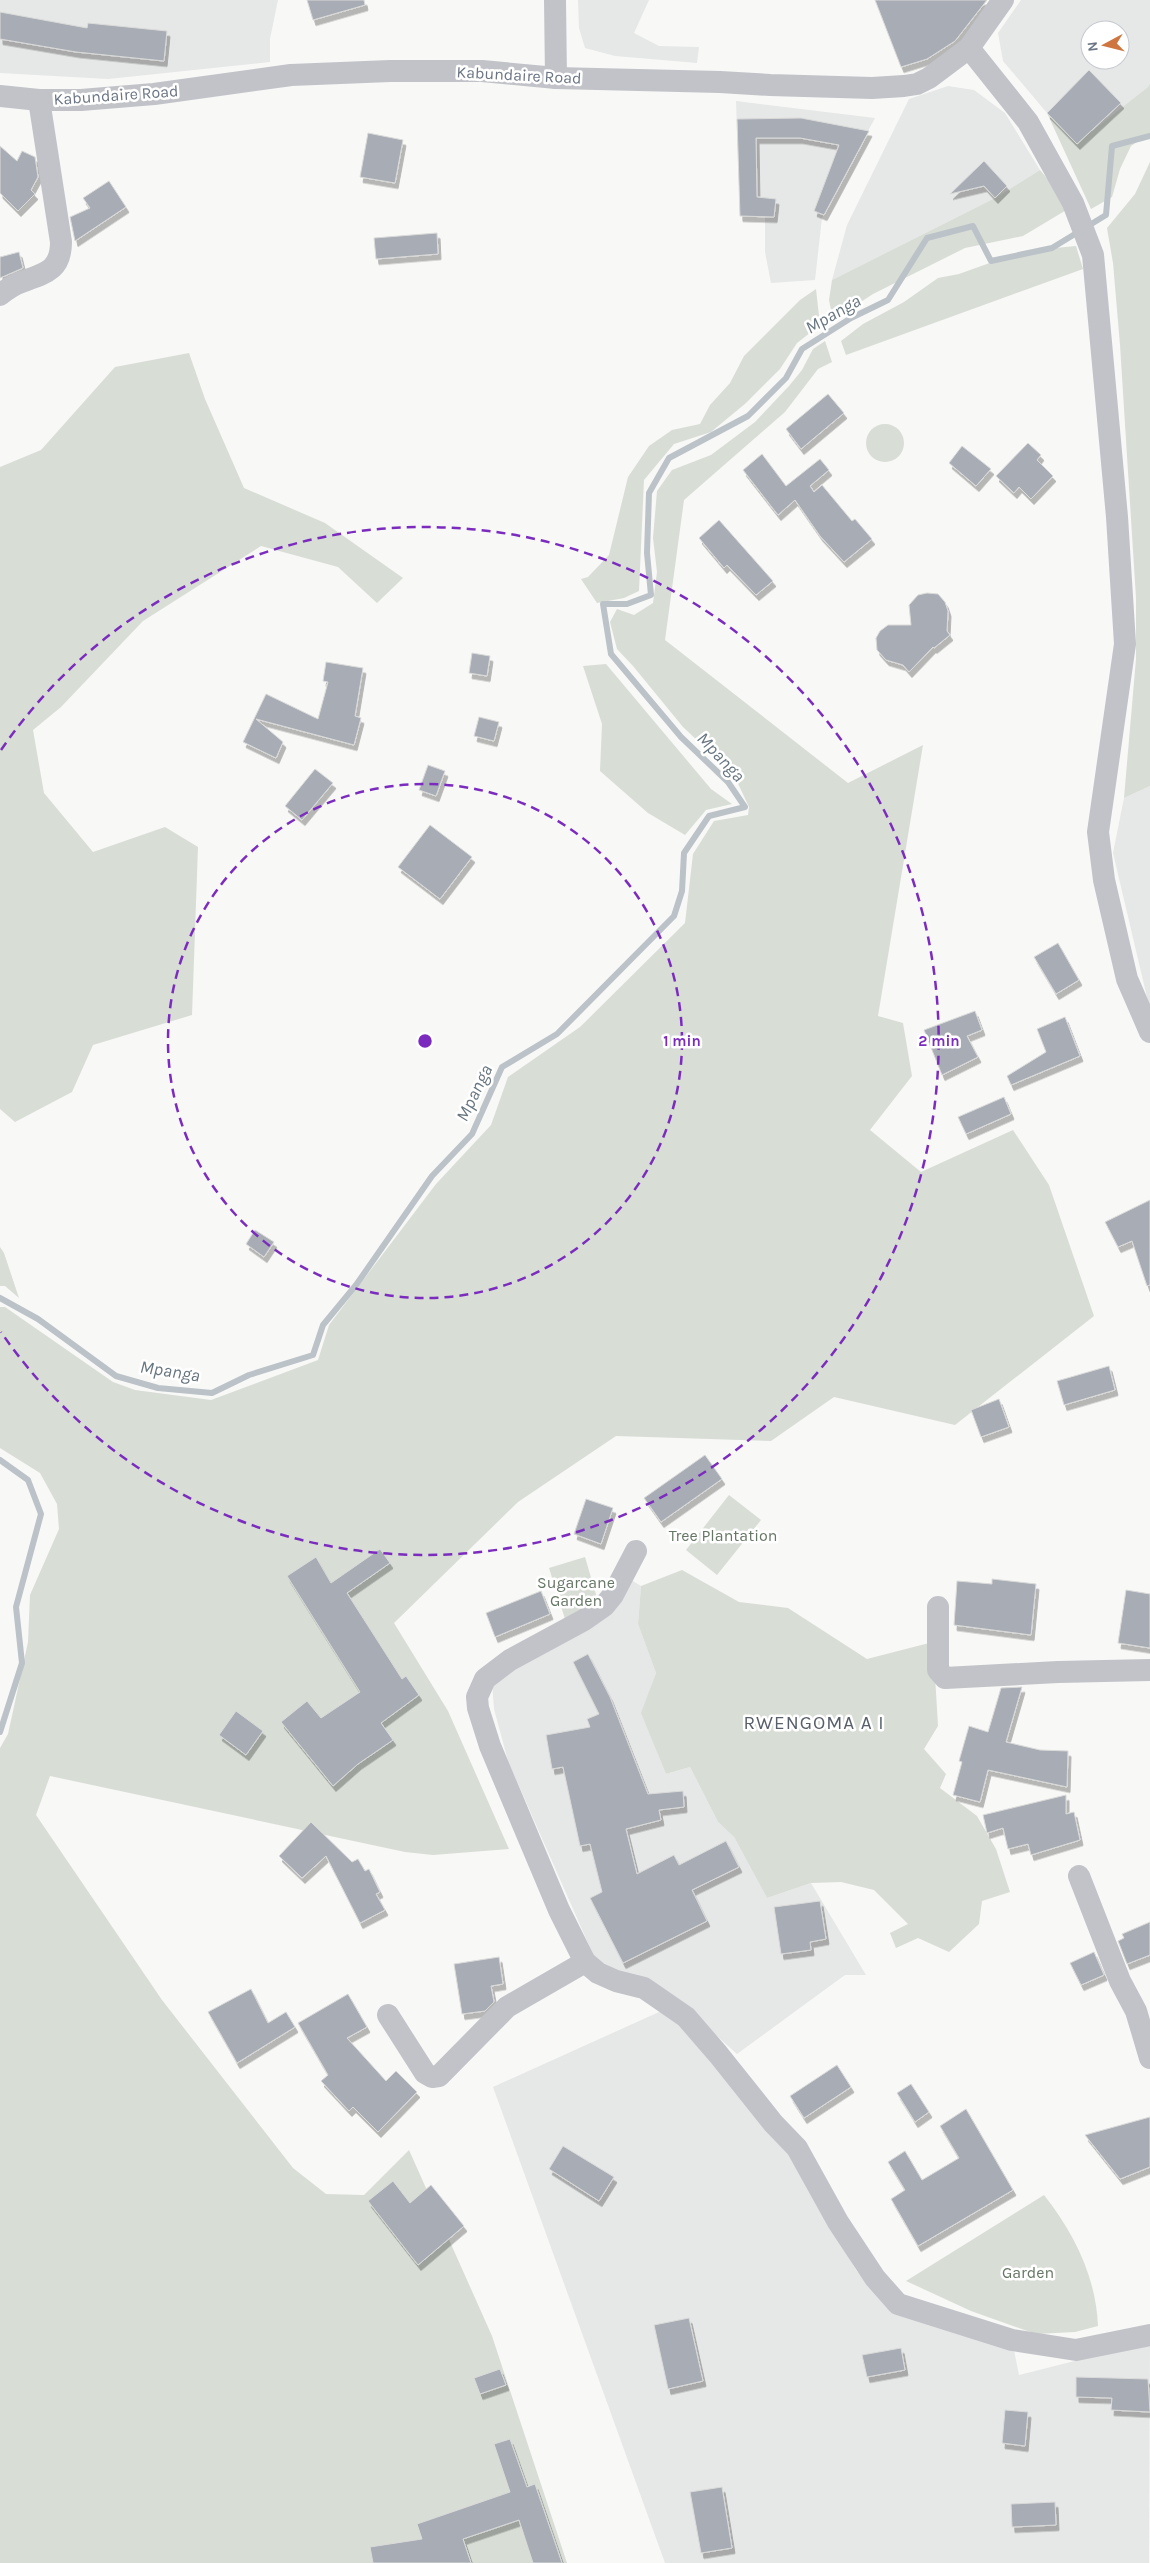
<svg xmlns="http://www.w3.org/2000/svg" width="1150" height="2563" viewBox="0 0 1150 2563" font-family="Karla,sans-serif">
<defs>
<filter id="shadow"><feDropShadow dx="3" dy="5.5" stdDeviation="0" flood-color="#0004"/></filter>
</defs>
<rect width="100%" height="100%" fill="#f8f8f7"/>
<g fill="#e6e7e7" fill-rule="evenodd">
<path d="M0 0H278L270 39V62L108 79 0 73Z"/>
<path d="M578 0H649L634 33 659 46 699 47 697 63 615 56 585 48 579 28Z"/>
<path d="M1021 0H1150V83L1148 87 1077 144 1047 113 1003 61 998 33ZM1090 30H1120V60H1090Z"/>
<path d="M948 86 974 90 1005 113 1040 170 995 198 832 280 847 225 909 99Z"/>
<path d="M736 101 875 118 822 218 815 280 771 283 765 252V217L740 216Z"/>
<path d="M1150 786V1010L1113 853 1124 798Z"/>
<path d="M625 1576 641 1586 638 1624 656 1673 642 1713 666 1774 690 1767 718 1822 734 1837 767 1898 811 1883 866 1975H845L737 2054 690 2012 599 1968 508 1761 494 1709 492 1682Z"/>
<path d="M671 2011 787 2149 856 2270 894 2314 1014 2350 1019 2375 1150 2342 1149 2563H665L493 2087 659 2012Z"/>
</g>
<g fill="#d8ddd6">
<path d="M1150 83V133L1131 146 1120 169 1112 197 1091 209 1047 113 1077 143 1148 87Z"/>
<path d="M1150 162V786L1124 798 1136 659V598L1120 345 1113 263 1107 228 1135 194Z"/>
<path d="M1040 170 1051 183 1068 209 1023 236 965 248 873 294 833 320 829 300 832 280 995 198Z"/>
<path d="M1076 246 1083 269 846 355 841 341 863 324 904 302 938 278 959 274 1023 251Z"/>
<path d="M816 289 820 325 797 343 780 369 746 403 711 432 674 444 644 480 639 591 624 598 597 603 581 579 588 577 609 555 628 477 649 446 672 430 700 424 710 405 730 383 744 356 800 300Z"/>
<path d="M825 341 832 362 818 369 785 412 684 500 665 640 848 783 923 745 878 1016 903 1023 912 1076 870 1130 921 1172 1013 1130 1049 1185 1094 1316 955 1425 834 1397 771 1441 616 1436 518 1502 394 1623 448 1711 509 1849 433 1855 405 1852 50 1776 36 1815 162 2000 293 2168 326 2194 364 2195 409 2150 492 2336 567 2563H0V1748L8 1734 28 1642 30 1595 59 1529 57 1504 40 1473 0 1448V1307H5L113 1382 135 1390 211 1400 318 1360 329 1325 436 1184 491 1125 508 1077 580 1027 685 923 693 854 714 821 748 815 749 807 734 775 683 727 633 666 617 649 610 622 617 609 634 615 653 603 657 572 653 538 657 491 672 470 711 455 755 422 789 386 802 370 813 349Z"/>
<path d="M189 353 205 399 244 488 325 523 403 578 377 603 338 567 261 546 143 621 61 707 33 730 44 793 93 852 165 827 198 847 192 1015 93 1045 72 1092 15 1122 0 1109V467L41 450 115 367Z"/>
<circle cx="885" cy="443" r="19"/>
<path d="M606 664 711 789 732 804 706 810 685 835 648 813 600 771 602 724 583 666Z"/>
<path d="M0 1247 4 1253 19 1298 5 1286H0Z"/>
<path d="M729 1495 761 1520 717 1575 686 1550Z"/>
<path d="M585 1557 600 1608 565 1619 549 1568Z"/>
<path d="M682 1570 739 1602 788 1608 867 1659 933 1642 938 1726 924 1749 946 1774 940 1788 977 1816 996 1849 1010 1892 982 1901 979 1924 949 1952 918 1938 896 1948 890 1933 908 1924 874 1890 841 1882 811 1883 767 1898 734 1837 718 1822 690 1767 666 1774 641 1713 656 1673 638 1624 641 1586Z"/>
<path d="M1044 2195C1074 2233 1096 2277 1098 2326L1075 2332 1036 2334 971 2311 906 2281Z"/>
</g>
<g fill="none" stroke-linecap="round" stroke-linejoin="round">
<g stroke="#bbc2c8" stroke-width="6">
<path d="M0 1298 38 1319 116 1376 158 1388 212 1393 249 1375 313 1355 323 1325 356 1285 432 1176 472 1134 502 1067 557 1034 674 916 682 891 684 853 709 816 745 807 728 782 681 737 611 654 603 604H627L651 595 647 553 649 493 669 458 748 416 786 378 802 349 851 318 888 300 927 238 973 226 991 261 1052 248 1106 215 1112 146 1150 136"/>
<path d="M0 1460 28 1480 41 1514 16 1607 22 1663 0 1732"/>
</g>
</g>
<g fill="#a8adb5" stroke="#dadad9" filter="url(#shadow)">
<path d="M307 0H364L365 5 313 20Z"/>
<path d="M875 0H987L955 41 927 59 901 67Z"/>
<path d="M0 12 87 28 88 23 167 31 164 61 76 52 0 39Z"/>
<path d="M1089 70 1121 103 1077 144 1047 113Z"/>
<path d="M801 118 869 131 824 215 814 211 839 145 800 138H756L757 197 776 199 774 217 740 216 737 119Z"/>
<path d="M368 133 403 140 395 183 360 177Z"/>
<path d="M0 146 17 161 22 151 35 157 38 177 31 190 35 194 18 211 0 193Z"/>
<path d="M984 161 1007 186 995 198 984 186 950 194Z"/>
<path d="M109 181 126 207 75 241 70 217 90 208 83 198Z"/>
<path d="M437 233 438 254 376 259 374 238Z"/>
<path d="M19 252 23 268 0 278V257Z"/>
<path d="M828 394 844 413 801 449 786 429Z"/>
<path d="M1028 443 1041 455 1037 460 1053 476 1031 499 1019 487 1014 493 996 476Z"/>
<path d="M962 446 991 469 976 486 949 463Z"/>
<path d="M762 454 786 486 820 459 829 470 810 486 814 492 822 485 852 521 855 519 872 539 844 562 820 536 795 500 778 515 743 470Z"/>
<path d="M719 520 773 581 756 595 727 565 724 568 699 538Z"/>
<path d="M927 593 938 594 945 602 948 611 947 631 950 635 934 648 933 647 909 672 903 665 886 660 877 650 876 638 880 631 888 625H911L909 605 918 595Z"/>
<path d="M472 653 490 656 487 676 469 673Z"/>
<path d="M326 662 363 668 355 716 361 718 354 745 256 719 283 742 276 758 243 742 266 694 318 719 328 682 323 681Z"/>
<path d="M479 717 499 722 494 741 474 736Z"/>
<path d="M428 765 445 771 436 796 419 790Z"/>
<path d="M315 769 333 783 302 820 285 806Z"/>
<path d="M430 825 472 857 440 899 398 867Z"/>
<path d="M1058 943 1079 980 1056 994 1034 957Z"/>
<path d="M975 1011 982 1030 967 1036 978 1057 942 1075 924 1030Z"/>
<path d="M1065 1017 1080 1056 1011 1085 1007 1076 1046 1052 1037 1029Z"/>
<path d="M1004 1097 1011 1114 966 1134 958 1117Z"/>
<path d="M1150 1200V1285L1147 1286 1132 1241 1118 1247 1105 1222Z"/>
<path d="M255 1230 274 1242 264 1257 246 1244Z"/>
<path d="M1109 1366 1115 1390 1064 1405 1057 1381Z"/>
<path d="M999 1399 1009 1427 981 1437 971 1410Z"/>
<path d="M705 1455 722 1479 661 1522 644 1498Z"/>
<path d="M586 1499 613 1508 601 1544 574 1534Z"/>
<path d="M380 1549 390 1563 347 1593 402 1679 406 1676 419 1695 381 1723 393 1740 358 1764 333 1786 281 1722 307 1701 321 1718 360 1692 287 1576 316 1557 331 1583Z"/>
<path d="M992 1579 1036 1584 1031 1635 954 1625 957 1581 992 1584Z"/>
<path d="M1126 1590 1150 1594V1648L1118 1643Z"/>
<path d="M541 1591 550 1614 495 1637 486 1613Z"/>
<path d="M588 1654 610 1697 648 1794 683 1791 684 1807 659 1810 661 1820 626 1829 637 1874 674 1855 679 1865 726 1841 739 1867 692 1890 707 1921 623 1963 590 1898 602 1892 590 1844 580 1846 563 1767 552 1769 546 1735 590 1727 587 1719 599 1714 573 1662Z"/>
<path d="M1022 1687 1006 1742 1040 1750 1068 1751 1067 1787 988 1770 980 1802 953 1795 962 1762 959 1761 969 1726 988 1732 1001 1688Z"/>
<path d="M236 1711 263 1731 246 1755 219 1735Z"/>
<path d="M1066 1795V1814L1074 1812 1080 1840 1031 1855 1028 1844 1008 1849 1003 1828 987 1833 983 1815Z"/>
<path d="M311 1822 352 1862 358 1859 365 1871 369 1869 380 1892 376 1894 385 1910 360 1923 326 1856 302 1878 279 1856Z"/>
<path d="M820 1901 826 1939 810 1942 811 1950 781 1954 774 1907Z"/>
<path d="M1150 1922V1955L1127 1964 1118 1941 1124 1938 1122 1934Z"/>
<path d="M1094 1952 1104 1975 1081 1985 1070 1963Z"/>
<path d="M499 1957 503 1984 491 1986 494 2002 485 2011 462 2014 454 1964Z"/>
<path d="M251 1989 268 2023 286 2012 295 2027 237 2063 208 2012Z"/>
<path d="M348 1994 367 2027 347 2038 386 2081 396 2071 417 2092 378 2132 353 2107 349 2111 321 2081 328 2075 298 2023Z"/>
<path d="M837 2065 851 2087 804 2118 790 2096Z"/>
<path d="M911 2084 929 2112 915 2122 897 2093Z"/>
<path d="M966 2109 1013 2190 918 2246 891 2199 905 2190 888 2162 905 2151 922 2180 959 2158 940 2126Z"/>
<path d="M1150 2117V2167L1120 2179 1085 2135Z"/>
<path d="M563 2146 614 2177 599 2201 549 2169Z"/>
<path d="M393 2181 410 2203 431 2185 464 2226 418 2265 368 2201Z"/>
<path d="M689 2318 703 2381 668 2389 654 2325Z"/>
<path d="M901 2348 905 2370 867 2377 862 2355Z"/>
<path d="M500 2369 506 2385 480 2394 474 2378Z"/>
<path d="M1076 2377 1148 2379 1150 2412 1111 2410 1112 2398 1076 2397Z"/>
<path d="M1005 2410 1028 2412 1025 2446 1002 2443Z"/>
<path d="M510 2439 527 2487 535 2484 562 2563H533L519 2520 463 2539 471 2563H373L370 2547 422 2539 417 2524 510 2492 494 2444Z"/>
<path d="M722 2487 732 2548 701 2553 690 2492Z"/>
<path d="M1055 2502 1056 2525 1012 2527 1011 2504Z"/>
</g>
<g fill="none" stroke-linecap="round" stroke-linejoin="round">
<g stroke="#c1c3c8" stroke-width="22">
<path d="M555 0 556 78"/>
<path d="M969 48 1028 122 1073 203 1093 255 1117 517 1125 644 1098 832 1104 880 1127 979 1150 1032"/>
<path d="M0 96 39 100H81L154 94 291 75 390 71H482L556 78 720 82 770 85 872 88 904 86 917 84 929 78 969 48 1003 0"/>
<path d="M0 295C7 289 15 284 24 281 47 273 61 269 61 242L39 100"/>
<path d="M636 1551 613 1595 604 1606 584 1620 510 1660 485 1679 477 1697 478 1708 490 1746 559 1910 585 1962 598 1973 616 1981 644 1988 686 2017 718 2054 773 2123 797 2148 838 2222 875 2278 898 2304 1012 2340 1076 2350 1150 2335"/>
<path d="M938 1607V1670L945 1678 1058 1672 1150 1670"/>
<path d="M1079 1876 1120 1981 1136 2011 1150 2058"/>
<path d="M388 2015 425 2073 432 2077 439 2076 507 2007 585 1962"/>
</g>
</g>
<g fill="none" stroke="#7b2cbf" stroke-width="2.5" stroke-dasharray="9 6">
<circle cx="425" cy="1041" r="257"/>
<path d="M1 750A514 514 0 1 1 1 1332"/>
</g>
<g text-anchor="middle" dominant-baseline="central" stroke-width="5" stroke-linejoin="round" paint-order="stroke">
<g font-size="16" fill="#6b7584" stroke="#fff">
<text transform="translate(519 75) rotate(3)">Kabundaire Road</text>
<text transform="translate(116 95) rotate(-4)">Kabundaire Road</text>
</g>
<g font-size="16" fill="#667765" stroke="#fff">
<text x="723" y="1535">Tree Plantation</text>
<text x="576" y="1582">Sugarcane<tspan x="576" dy="18">Garden</tspan></text>
<text x="1028" y="2272">Garden</text>
</g>
<g font-size="18" font-style="italic" fill="#67757f" stroke="#fff">
<text transform="translate(833 314) rotate(-30)">Mpanga</text>
<text transform="translate(721 757) rotate(47)">Mpanga</text>
<text transform="translate(474 1093) rotate(-64)">Mpanga</text>
<text transform="translate(170 1371) rotate(9)">Mpanga</text>
</g>
<g font-size="19" letter-spacing="1" fill="#585f6a" stroke="#fff">
<text x="814" y="1723">RWENGOMA A I</text>
</g>
</g>
<circle cx="425" cy="1041" r="8" fill="#7b2cbf" stroke="#fff" stroke-width="2.5"/>
<g font-size="15" text-anchor="middle" font-weight="bold" fill="#7b2cbf" stroke="#fff" stroke-width="5" stroke-linejoin="round" paint-order="stroke">
<text x="682" y="1046">1 min</text>
<text x="939" y="1046">2 min</text>
</g>
<g transform="translate(1105 45) rotate(263)"><circle r="24" fill="#ffffff" stroke="#c4c8ce"/>
<path d="M0-4L9 19L0 12L-9 19Z" fill="#cf7640"/>
<text y="-8" font-size="14" font-weight="bold" text-anchor="middle" fill="#6b7584">N</text>
</g>
</svg>
